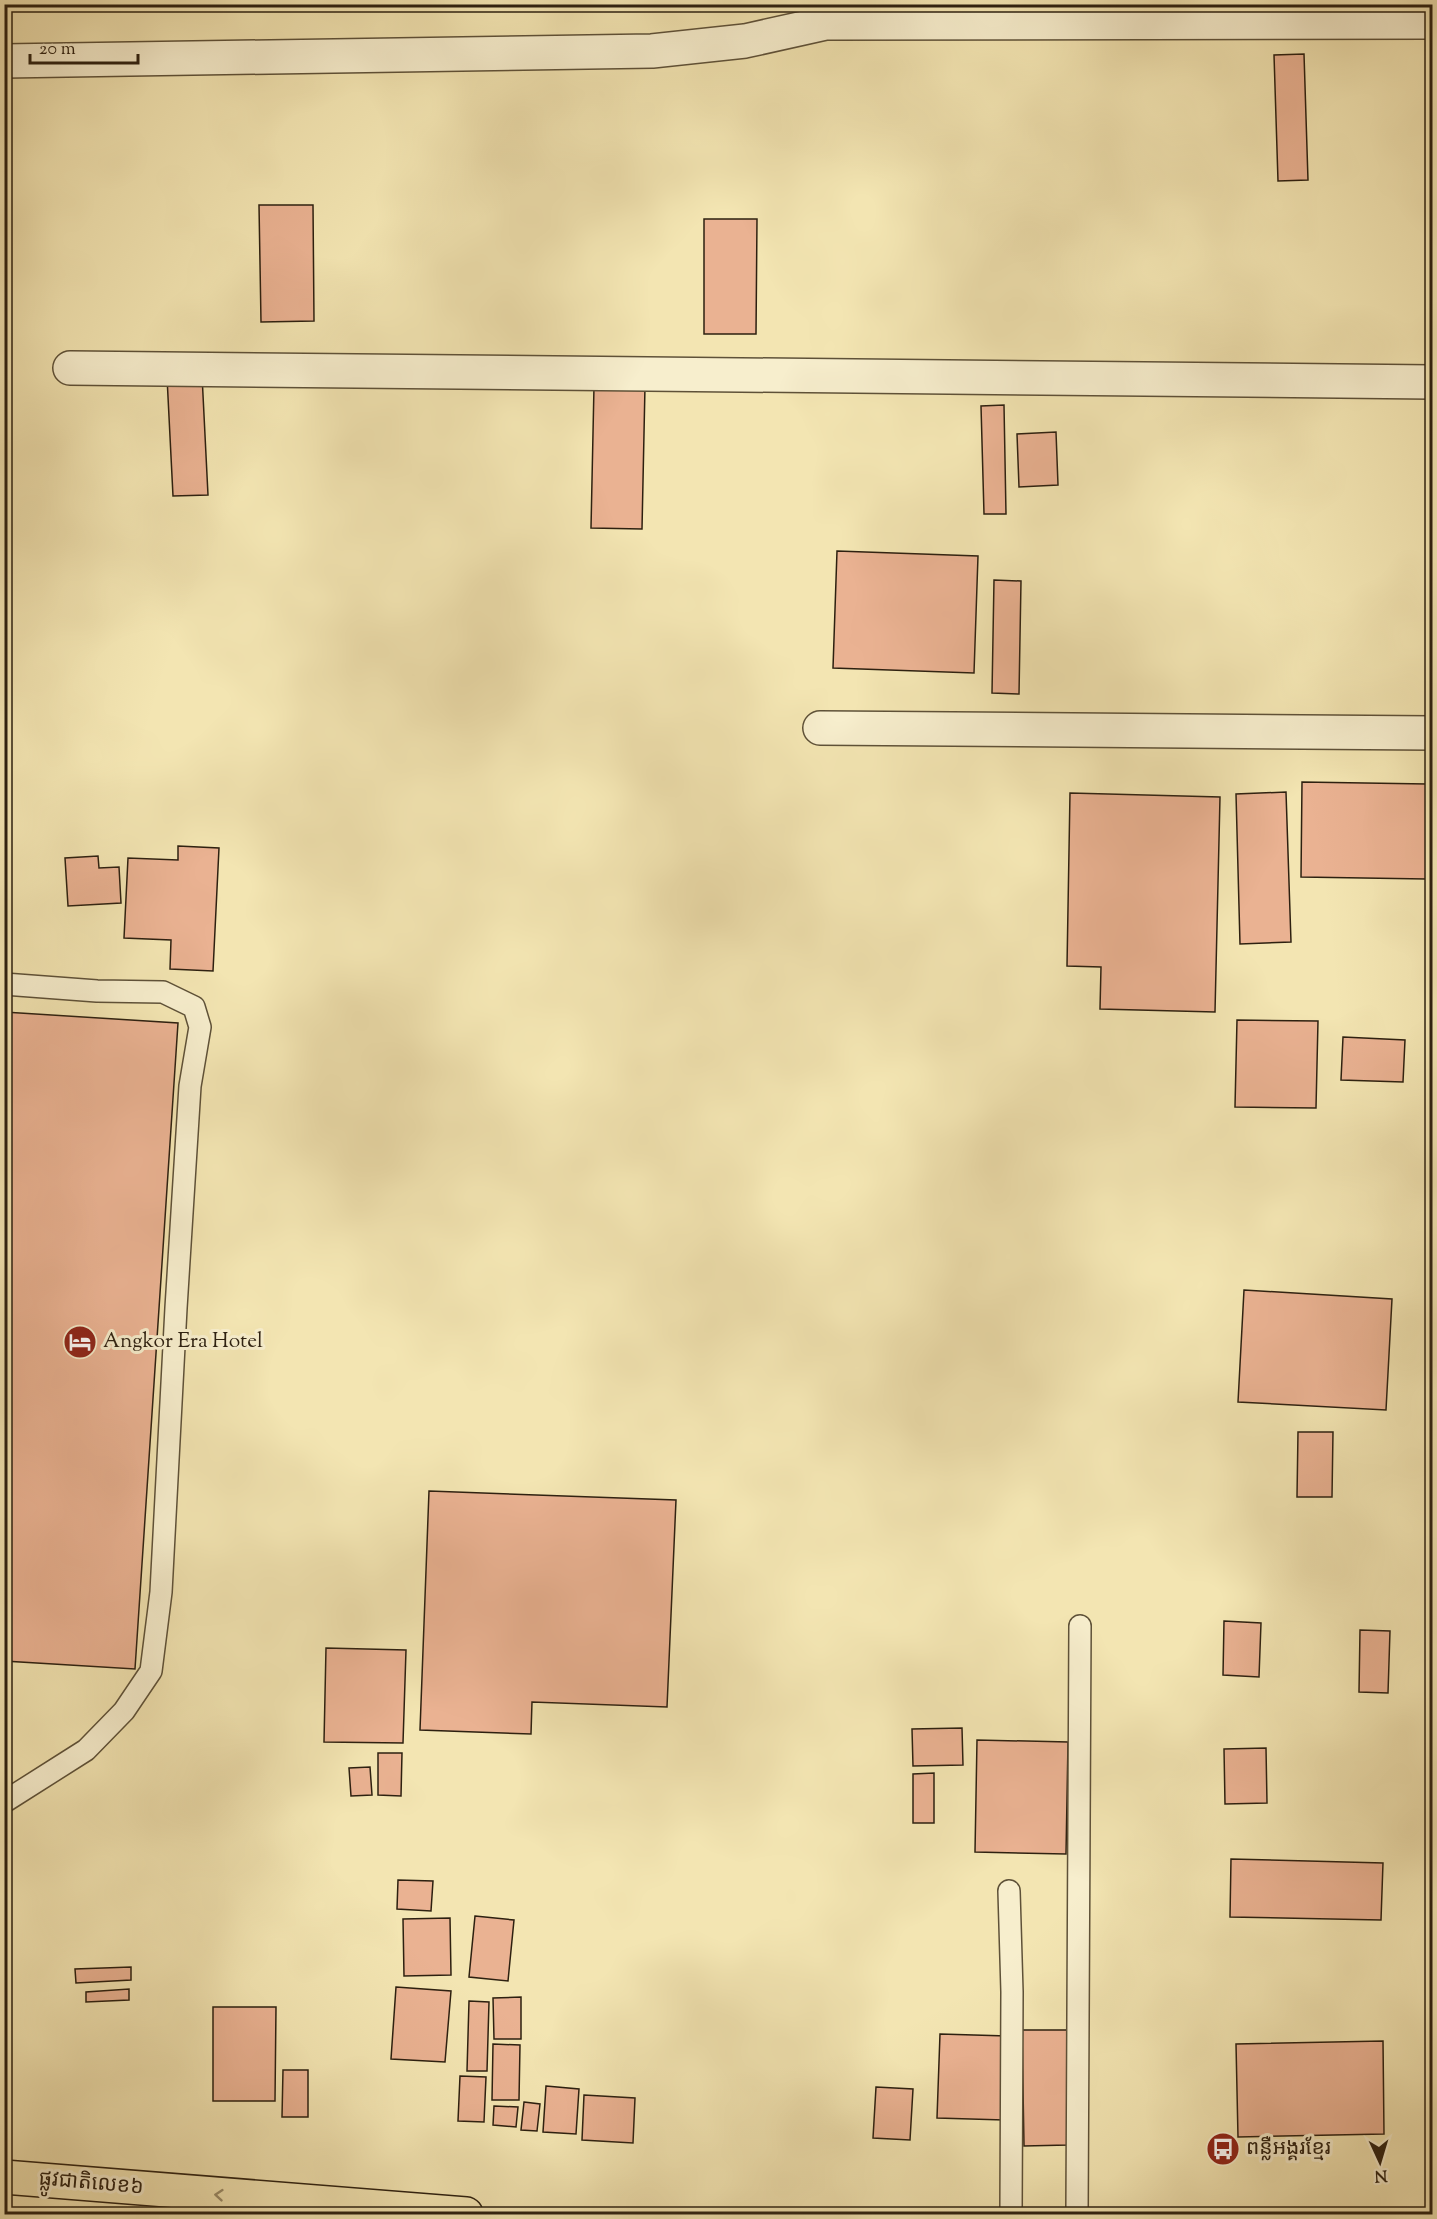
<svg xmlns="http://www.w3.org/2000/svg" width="1437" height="2219" viewBox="0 0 1437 2219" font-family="'Sorts Mill Goudy','Noto Sans Khmer',serif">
<rect width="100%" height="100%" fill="#f3e5b2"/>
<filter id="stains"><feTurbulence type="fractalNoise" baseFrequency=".00333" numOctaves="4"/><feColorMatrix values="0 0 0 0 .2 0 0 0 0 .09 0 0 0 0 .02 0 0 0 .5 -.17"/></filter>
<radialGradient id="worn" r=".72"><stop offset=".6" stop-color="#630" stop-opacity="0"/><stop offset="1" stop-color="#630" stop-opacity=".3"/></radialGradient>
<g fill="#eab292" stroke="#2d2010" stroke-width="1.5">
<path d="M1304 54 1308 180 1278 181 1274 55Z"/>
<path d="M259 205H313L314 321 261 322Z"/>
<path d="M704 219H757L756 334H704Z"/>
<path d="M202 375 208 495 173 496 167 377Z"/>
<path d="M594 386H645L642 529 591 528Z"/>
<path d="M1004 405 1006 514H984L981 406Z"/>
<path d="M1056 432 1058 485 1019 487 1017 434Z"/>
<path d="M837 551 978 556 974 673 833 668Z"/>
<path d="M994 580 1021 581 1019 694 992 693Z"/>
<path d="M1302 782 1427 784 1426 879 1301 877Z"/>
<path d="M1286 792 1291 942 1240 944 1236 794Z"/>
<path d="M1070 793 1220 797 1215 1012 1100 1009 1101 967 1067 966Z"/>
<path d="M178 846 219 848 213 971 170 969 171 940 124 938 128 858 178 860Z"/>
<path d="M98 856 99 868 119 867 121 903 68 906 65 858Z"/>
<path d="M4 1012 178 1023 135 1669 4 1661Z"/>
<path d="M1237 1020 1318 1021 1316 1108 1235 1107Z"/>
<path d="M1343 1037 1405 1040 1403 1082 1341 1080Z"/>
<path d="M1244 1290 1392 1299 1386 1410 1238 1402Z"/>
<path d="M1298 1432H1333L1332 1497H1297Z"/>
<path d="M429 1491 676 1500 667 1707 532 1702 531 1734 420 1730Z"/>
<path d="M1224 1621 1261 1623 1259 1677 1223 1675Z"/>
<path d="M1360 1630 1390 1631 1388 1693 1359 1692Z"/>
<path d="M326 1648 406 1650 403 1743 324 1742Z"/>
<path d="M962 1728 963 1765 913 1766 912 1729Z"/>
<path d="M977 1740 1068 1742 1066 1854 975 1852Z"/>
<path d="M1266 1748 1267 1803 1225 1804 1224 1749Z"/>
<path d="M378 1753H402L401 1796 378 1795Z"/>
<path d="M370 1767 372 1795 351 1796 349 1768Z"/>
<path d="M934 1773V1823H913V1774Z"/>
<path d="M1231 1859 1383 1863 1381 1920 1230 1917Z"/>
<path d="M398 1880 433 1881 431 1911 397 1909Z"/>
<path d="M475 1916 514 1920 508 1981 469 1977Z"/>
<path d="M450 1918 451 1975 404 1976 403 1919Z"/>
<path d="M131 1967V1980L76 1983 75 1969Z"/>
<path d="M396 1987 451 1991 445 2062 391 2059Z"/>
<path d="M129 1989V2000L86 2002V1992Z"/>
<path d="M521 1997V2039H494L493 1998Z"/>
<path d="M469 2001 489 2002 487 2071H467Z"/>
<path d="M213 2007H276L275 2101H213Z"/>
<path d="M1022 2030H1067L1068 2145 1024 2146Z"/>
<path d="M940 2034 1007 2036 1004 2120 937 2118Z"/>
<path d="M1383 2041 1384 2134 1238 2137 1236 2044Z"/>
<path d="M493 2044 520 2045 519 2100H492Z"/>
<path d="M283 2070H308V2117H282Z"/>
<path d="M460 2076 486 2077 484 2122 458 2121Z"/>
<path d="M546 2086 579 2089 576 2134 543 2132Z"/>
<path d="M876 2087 913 2089 910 2140 873 2138Z"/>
<path d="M584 2095 635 2098 633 2143 582 2140Z"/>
<path d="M524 2102 540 2104 537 2131 521 2130Z"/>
<path d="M494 2106 518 2107 516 2127 493 2125Z"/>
</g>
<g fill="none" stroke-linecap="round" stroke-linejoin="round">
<defs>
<g id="service">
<path d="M4 984 97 991 163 992 194 1007 200 1027 190 1086 176 1308 161 1592 151 1671 124 1711 86 1750 4 1802"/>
<path d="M1009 1891 1012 1992 1011 2214"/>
<path d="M1077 2214 1080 1626"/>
</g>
<g id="minor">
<path d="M4 61 652 51 745 41 826 23 1432 22"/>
<path d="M70 368 1432 382"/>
<path d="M820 728 1432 733"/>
</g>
<path id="trunk" d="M4 2177 466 2214"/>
</defs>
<use href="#service" stroke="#5e5138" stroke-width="24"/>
<use href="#minor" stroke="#5e5138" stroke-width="36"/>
<use href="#trunk" stroke="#2d2010" stroke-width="36"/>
<use href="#service" stroke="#f7eecd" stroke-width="21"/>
<use href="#minor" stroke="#f7eecd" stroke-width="33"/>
<use href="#trunk" stroke="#f3e5b2" stroke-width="33"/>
</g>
<defs><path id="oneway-chevron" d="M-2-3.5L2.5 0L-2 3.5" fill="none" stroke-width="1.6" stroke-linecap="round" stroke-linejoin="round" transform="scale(1.5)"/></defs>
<use stroke="#9a8c69" href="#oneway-chevron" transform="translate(219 2195) rotate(-175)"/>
<defs>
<symbol id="hotel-disc" viewBox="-11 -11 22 22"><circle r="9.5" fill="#8f2418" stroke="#f7eecd"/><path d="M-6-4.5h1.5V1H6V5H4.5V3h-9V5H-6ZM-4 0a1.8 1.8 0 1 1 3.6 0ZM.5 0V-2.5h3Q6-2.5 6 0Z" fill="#fff"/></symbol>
<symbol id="bus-disc" viewBox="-11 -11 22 22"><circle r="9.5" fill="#8f2418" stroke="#f7eecd"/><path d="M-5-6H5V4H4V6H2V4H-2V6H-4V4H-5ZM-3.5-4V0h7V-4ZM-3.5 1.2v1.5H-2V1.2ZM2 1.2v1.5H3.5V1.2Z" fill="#fff"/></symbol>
</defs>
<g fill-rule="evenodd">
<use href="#hotel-disc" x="61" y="1323" width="38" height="38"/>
<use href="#bus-disc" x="1204" y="2130" width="38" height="38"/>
</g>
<g text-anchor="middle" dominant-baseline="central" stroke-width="6" stroke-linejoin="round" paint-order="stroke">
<g font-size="21" fill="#2d2010" stroke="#f7eecd" text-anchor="start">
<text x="103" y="1342">Angkor Era Hotel</text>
<text x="1246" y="2149">ពន្លឺអង្គរខ្មែរ</text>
</g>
<g font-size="21" fill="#2d2010" stroke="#f7eecd">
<text transform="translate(91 2184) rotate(5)">ផ្លូវជាតិលេខ៦</text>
</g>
</g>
<rect width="1437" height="2219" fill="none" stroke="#f3e5b2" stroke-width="24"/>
<rect x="6" y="6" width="1425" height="2207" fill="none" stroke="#2d2010" stroke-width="3"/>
<rect x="12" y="12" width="1413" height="2195" fill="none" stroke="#2d2010" stroke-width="1.5"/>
<g transform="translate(1380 2162) rotate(176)" stroke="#f7eecd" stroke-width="4.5" paint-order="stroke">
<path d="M0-4.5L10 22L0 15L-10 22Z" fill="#2d2010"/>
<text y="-9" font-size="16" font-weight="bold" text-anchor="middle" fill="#2d2010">N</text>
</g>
<path d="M30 54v9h108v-9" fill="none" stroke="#2d2010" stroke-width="3"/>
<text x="39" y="54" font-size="18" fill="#2d2010" stroke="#f7eecd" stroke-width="4.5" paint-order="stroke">20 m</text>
<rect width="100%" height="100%" filter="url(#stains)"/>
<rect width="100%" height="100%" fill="url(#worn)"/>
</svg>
